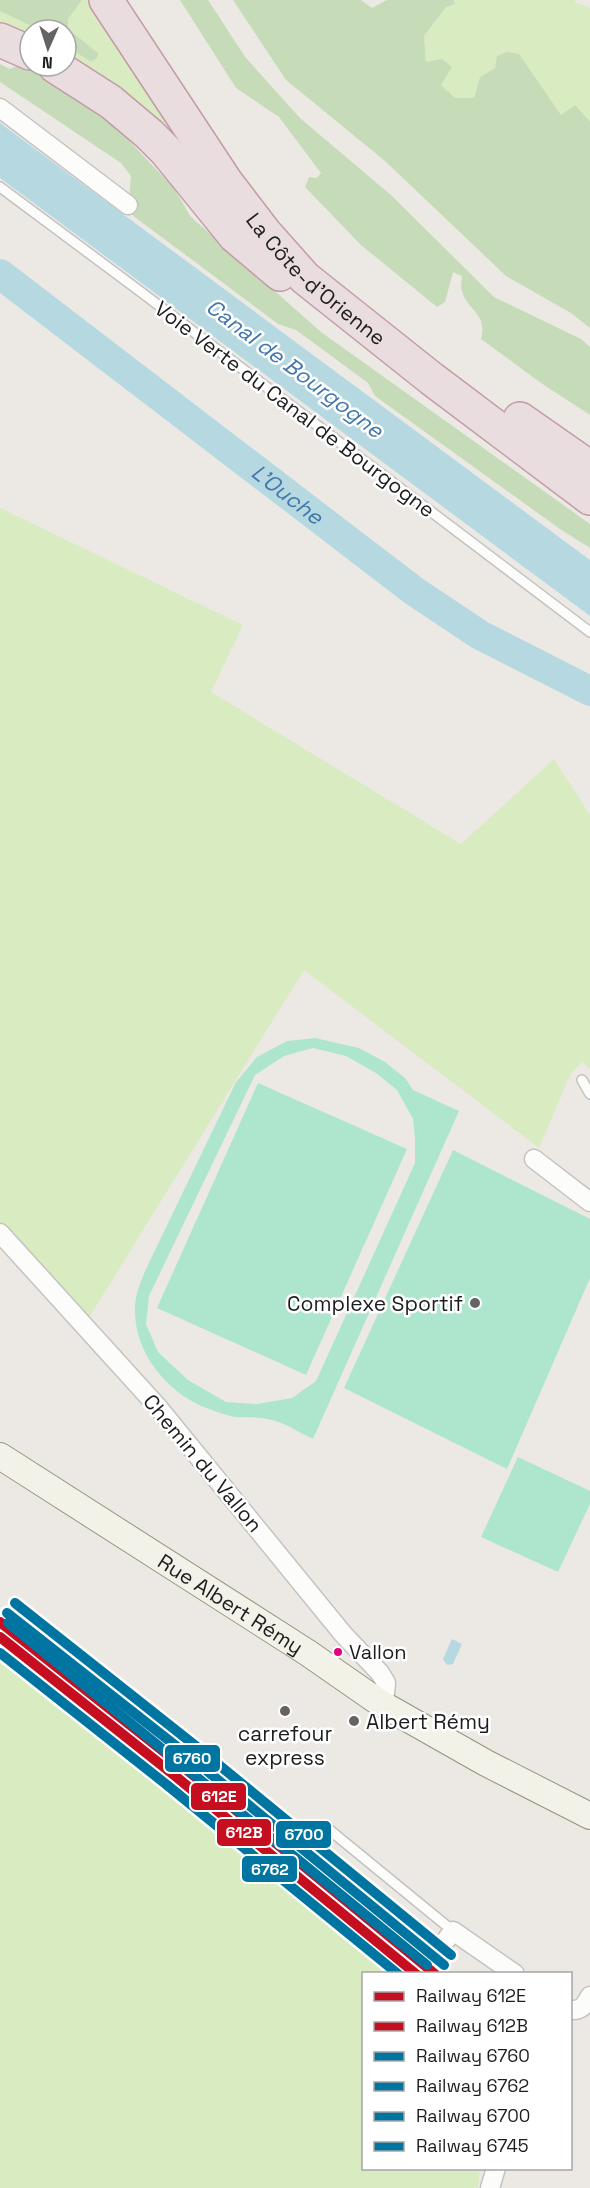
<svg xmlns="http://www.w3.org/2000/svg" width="590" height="2188" viewBox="0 0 590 2188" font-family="'Space Grotesk',sans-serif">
<rect width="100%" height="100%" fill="#ece9e5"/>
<g fill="#d9ebc1">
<path d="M82 0H95L207 167 66 61V46L91 62 98 53 68 29V19Z"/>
<path d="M454 0H575V2L590 8V122L561 115 495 68 480 77 474 98H455L441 85 426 62 424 36 446 7 455 4Z"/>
<path d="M0 11 37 28 40 30H30V43L0 28Z"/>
<path d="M0 508 243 625 211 692 461 844 554 759 590 815V1069L582 1062 571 1073 539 1148 304 970 88 1319 0 1224Z"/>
<path d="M0 1651 124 1750 395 1973 364 1974V2168L480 2169 478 2188H0Z"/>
</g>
<g fill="#c6dcb8">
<path d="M0 0H82L68 19V29L98 53 97 58 91 62 66 46V30H40L0 11Z"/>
<path d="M180 0H208L246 58 300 118 392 196 494 297 581 339 590 347V415L541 383 481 339C488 314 467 310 462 291 460 287 462 280 462 276L453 272 445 302 437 307 361 245 305 187 309 177 317 178 321 173 279 117 236 88Z"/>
<path d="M233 0H361L372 8 387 0H454L455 4 446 7 424 36 426 62 442 59 452 67 441 85 455 98H474L480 77 495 68 497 56 507 52 519 54 561 115 575 105 590 122V328L571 313 506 276 385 161 286 80Z"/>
<path d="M0 64 10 69 19 65 29 68 116 127 173 187 191 217 321 332 590 524V548L560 529 375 396 368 383 296 330 278 324 128 212 131 176 121 163 0 82Z"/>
</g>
<g fill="#aee6cd" fill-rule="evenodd">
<path d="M315 1038 359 1048 385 1062 405 1078 413 1090 459 1111 313 1439C300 1433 286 1423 272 1420 260 1416 247 1418 235 1417 225 1415 214 1411 204 1407 167 1392 136 1354 135 1313 134 1297 140 1283 146 1269L236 1082 257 1057 287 1041ZM313 1048 346 1056 376 1073 397 1090 413 1119 415 1138V1163L316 1381 292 1398 257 1404 226 1402 188 1380 158 1352 146 1324 149 1296 255 1075 284 1056Z"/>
<path d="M258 1083 407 1149 306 1375 157 1308Z"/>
<path d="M453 1150 590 1219V1278L507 1469 344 1388Z"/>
<path d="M518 1457 590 1491V1504L558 1572 481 1537Z"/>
</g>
<g fill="#b6d9e1">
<path d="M0 123 590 560V616L0 178Z"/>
<path d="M452 1639 462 1644 453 1664 447 1665 443 1659Z"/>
</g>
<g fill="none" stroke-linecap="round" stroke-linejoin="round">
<path stroke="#b6d9e1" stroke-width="30" id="s1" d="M0 274 414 591 480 635 590 691"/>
<path stroke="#c3c0bd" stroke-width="18" stroke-dasharray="18 9" stroke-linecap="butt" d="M421 1974 436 1953"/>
<defs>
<g id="lane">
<path d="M0 187 137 289 590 632"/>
<path d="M582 1080 590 1094"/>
<path d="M326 1827 453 1931"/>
</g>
<g id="street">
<path d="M0 108 128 205"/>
<path d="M534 1159 590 1202"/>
<path d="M0 1233 157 1406 343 1634 380 1673 386 1683 385 1693 380 1703"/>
<path d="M436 1953 453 1931 515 1974"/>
<path d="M570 2010C582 2011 585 2005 590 1996"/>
<path d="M490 2188 496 2168"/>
</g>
<g id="secondary">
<path id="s2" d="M0 1456 308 1653 380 1703 486 1763 590 1816"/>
</g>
<g id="highway">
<path id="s3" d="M106 0 226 182 265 233 305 278 432 379 590 498"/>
<path d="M0 40 30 53"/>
<path d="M55 66 111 102 149 134 166 151 235 236 280 274"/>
<path d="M520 419 590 468"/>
</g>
</defs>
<use href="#lane" stroke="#c4c3c1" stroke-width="12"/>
<use href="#street" stroke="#c4c3c1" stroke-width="21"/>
<use href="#secondary" stroke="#95957c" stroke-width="28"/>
<use href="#highway" stroke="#c39ba7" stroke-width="36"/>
<use href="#lane" stroke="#fcfcfb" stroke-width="9"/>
<use href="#street" stroke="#fcfcfb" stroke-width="18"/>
<use href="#secondary" stroke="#f3f2e9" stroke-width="26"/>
<use href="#highway" stroke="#eadddf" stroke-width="33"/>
<defs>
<path id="rail-1" d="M0 1622 182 1766 435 1974"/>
<path id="rail-2" d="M0 1637 174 1775 416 1974"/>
<path id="rail-3" d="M7 1613 190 1757 444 1965"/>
<path id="rail-4" d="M0 1653 167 1785 398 1974"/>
<path id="rail-5" d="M15 1603 197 1747 451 1955"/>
<path id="rail-6" d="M8 1623 427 1965"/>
</defs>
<use href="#rail-1" stroke="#fff" stroke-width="15"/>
<use href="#rail-2" stroke="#fff" stroke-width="15"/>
<use href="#rail-3" stroke="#fff" stroke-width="15"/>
<use href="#rail-4" stroke="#fff" stroke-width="15"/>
<use href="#rail-5" stroke="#fff" stroke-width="15"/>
<use href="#rail-6" stroke="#fff" stroke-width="15"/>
<use href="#rail-1" stroke="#c50e1f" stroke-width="10"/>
<use href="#rail-2" stroke="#c50e1f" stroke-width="10"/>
<use href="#rail-3" stroke="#0075a1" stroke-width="10"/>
<use href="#rail-4" stroke="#0075a1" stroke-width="10"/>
<use href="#rail-5" stroke="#0075a1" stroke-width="10"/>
<use href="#rail-6" stroke="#0075a1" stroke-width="10"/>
</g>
<g fill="#656463" stroke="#fff" stroke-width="2">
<circle cx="475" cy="1303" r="6"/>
<circle cx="285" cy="1711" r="6"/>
<circle cx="354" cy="1721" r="6"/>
</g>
<circle fill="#e5007d" stroke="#fff" stroke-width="2" cx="338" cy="1652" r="5"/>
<g text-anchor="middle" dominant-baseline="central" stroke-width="5" stroke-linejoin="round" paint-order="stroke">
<g font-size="20" fill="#1d1d1d" stroke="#fff" text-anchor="start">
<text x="349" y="1652">Vallon</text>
</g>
<g font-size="21" fill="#1d1d1d" stroke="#fff">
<text stroke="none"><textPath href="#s3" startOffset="351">La Côte-d'Orienne</textPath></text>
<text transform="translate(295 409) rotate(37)">Voie Verte du Canal de Bourgogne</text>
<text transform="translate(203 1463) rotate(50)">Chemin du Vallon</text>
<text stroke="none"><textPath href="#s2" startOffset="274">Rue Albert Rémy</textPath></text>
</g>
<g font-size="21" fill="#1d1d1d" stroke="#fff" text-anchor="end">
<text x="463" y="1303">Complexe Sportif</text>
<text x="366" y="1721" text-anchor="start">Albert Rémy</text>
<text x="285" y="1733" text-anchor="middle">carrefour<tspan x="285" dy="24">express</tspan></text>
</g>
<g font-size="22" font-style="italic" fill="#4177aa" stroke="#fff">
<text transform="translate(295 368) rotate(37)">Canal de Bourgogne</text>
<text stroke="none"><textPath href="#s1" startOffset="362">L'Ouche</textPath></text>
</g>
</g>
<g stroke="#fff" stroke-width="2">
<rect x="164" y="1744" width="57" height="29" rx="6" fill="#0075a1"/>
<rect x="190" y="1782" width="57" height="29" rx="6" fill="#c50e1f"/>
<rect x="216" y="1818" width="56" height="29" rx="6" fill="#c50e1f"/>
<rect x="275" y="1820" width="57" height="29" rx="6" fill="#0075a1"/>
<rect x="241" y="1855" width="57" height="28" rx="6" fill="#0075a1"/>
</g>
<g font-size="16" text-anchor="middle" font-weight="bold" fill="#fff">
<text x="192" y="1764">6760</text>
<text x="219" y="1802">612E</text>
<text x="244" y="1838">612B</text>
<text x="304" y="1840">6700</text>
<text x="270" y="1875">6762</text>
</g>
<rect x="362" y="1972" width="210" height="198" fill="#ffffff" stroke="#a5a5a5" stroke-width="1.5"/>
<rect x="374" y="1992" width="30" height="9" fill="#c50e1f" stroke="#a5a5a5" stroke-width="1.5"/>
<text x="416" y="2002" font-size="18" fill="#1d1d1d">Railway 612E</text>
<rect x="374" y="2022" width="30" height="9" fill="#c50e1f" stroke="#a5a5a5" stroke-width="1.5"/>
<text x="416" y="2032" font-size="18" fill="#1d1d1d">Railway 612B</text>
<rect x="374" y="2052" width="30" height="9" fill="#0075a1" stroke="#a5a5a5" stroke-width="1.5"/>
<text x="416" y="2062" font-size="18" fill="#1d1d1d">Railway 6760</text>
<rect x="374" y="2082" width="30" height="9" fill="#0075a1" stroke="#a5a5a5" stroke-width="1.5"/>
<text x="416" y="2092" font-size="18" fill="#1d1d1d">Railway 6762</text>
<rect x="374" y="2112" width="30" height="9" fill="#0075a1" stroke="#a5a5a5" stroke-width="1.5"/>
<text x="416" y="2122" font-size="18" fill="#1d1d1d">Railway 6700</text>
<rect x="374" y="2142" width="30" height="9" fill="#0075a1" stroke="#a5a5a5" stroke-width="1.5"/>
<text x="416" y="2152" font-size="18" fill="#1d1d1d">Railway 6745</text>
<g transform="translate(48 48) rotate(183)"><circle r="28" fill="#ffffff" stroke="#a5a5a5" stroke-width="1.5"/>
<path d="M0-4.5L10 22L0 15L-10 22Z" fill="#656463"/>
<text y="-9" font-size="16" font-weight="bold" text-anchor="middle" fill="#1d1d1d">N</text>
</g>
</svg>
